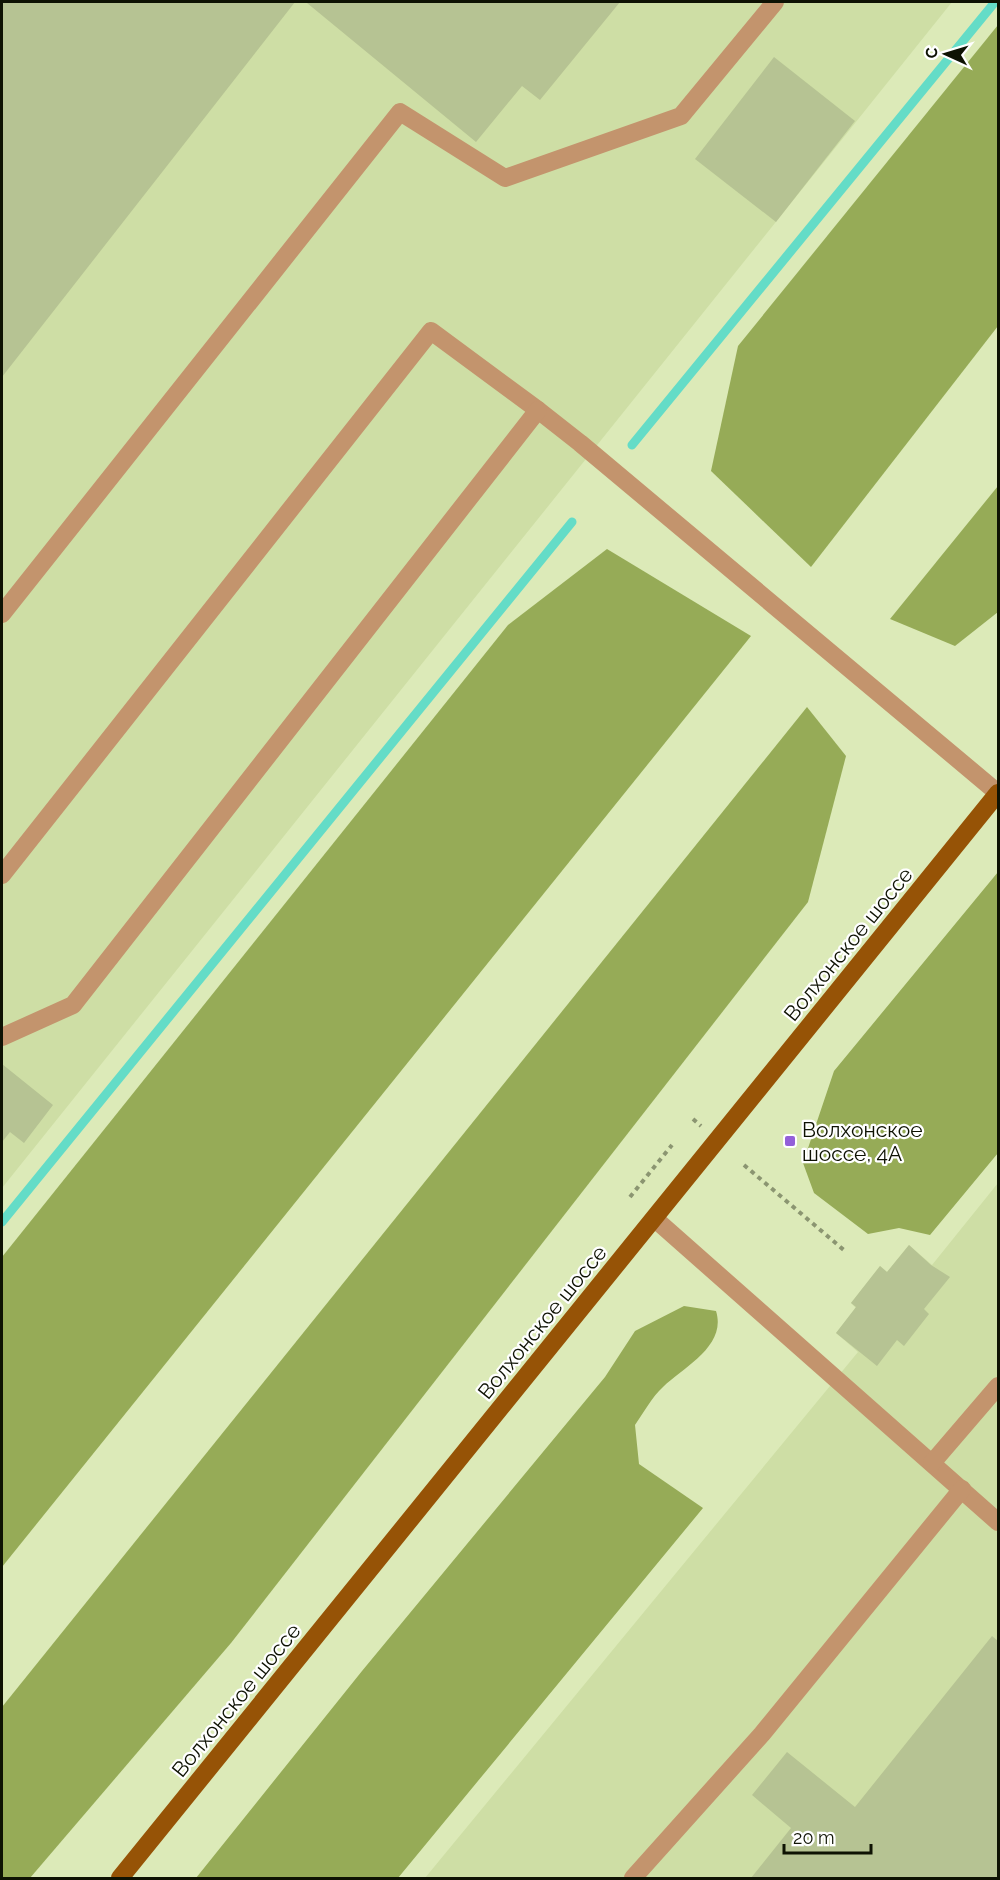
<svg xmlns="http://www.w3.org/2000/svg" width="1000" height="1880" viewBox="0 0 1000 1880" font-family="Raleway,sans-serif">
<rect width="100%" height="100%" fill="#dceab8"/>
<g fill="#cedea5">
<path d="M2 2H952L2 1188Z"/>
<path d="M998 1183V1878H425L858 1352 836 1333 856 1308 851 1303 880 1266 887 1272 909 1245 932 1265Z"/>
</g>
<g fill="#96ab57">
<path d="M998 25V326L811 567 711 471 738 346Z"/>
<path d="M998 486V612L955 646 890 619Z"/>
<path d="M607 549 751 636 2 1567V1257L508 625Z"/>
<path d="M807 707 846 756 808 902 231 1643 30 1878H2V1707Z"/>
<path d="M998 872V1153L930 1235 899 1228 868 1234 814 1193 803 1163 834 1071Z"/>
<path d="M684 1306 716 1311C727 1346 684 1367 663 1387 652 1397 644 1412 635 1425L639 1464 703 1508 398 1878H196L362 1671 605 1377 635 1331Z"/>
</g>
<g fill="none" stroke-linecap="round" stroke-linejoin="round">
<g stroke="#64dcc7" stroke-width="9">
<path d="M632 445 995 2"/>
<path d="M2 1222 572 522"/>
</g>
</g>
<g fill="#b6c393">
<path d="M2 2H295L2 377Z"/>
<path d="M308 2H620L540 100 522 86 476 142 307 3Z"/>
<path d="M774 57 855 121 776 222 695 159Z"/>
<path d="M2 1064 53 1105 24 1143 10 1132 2 1142Z"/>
<path d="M909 1245 931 1265 950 1277 924 1309 929 1314 904 1346 897 1340 877 1366 836 1333 856 1307 851 1303 880 1266 887 1272Z"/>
<path d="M992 1636 998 1641V1878H751L791 1828 752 1795 787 1752 855 1807Z"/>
</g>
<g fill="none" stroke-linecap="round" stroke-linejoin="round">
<g stroke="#8b9571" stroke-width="4" stroke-dasharray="4.5 4.5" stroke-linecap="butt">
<path d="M693 1119 701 1126"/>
<path d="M744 1165 845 1251"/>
<path d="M630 1197 672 1145"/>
</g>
<g stroke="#c3946d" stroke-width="18">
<path d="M2 614 400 112 505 178 681 116 775 2"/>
<path d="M2 875 431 331 538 410 580 443 998 793"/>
<path d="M2 1037 73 1005 538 410"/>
<path d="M655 1219 998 1522"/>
<path d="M932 1463 998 1386"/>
<path d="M633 1878 762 1734 962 1489"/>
</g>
<path stroke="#965306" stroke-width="18" d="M120 1878 998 793"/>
</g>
<rect fill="#9360d9" stroke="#fff" stroke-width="2" x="784" y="1135" width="12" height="12" rx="3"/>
<g text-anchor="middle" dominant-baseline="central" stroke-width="4.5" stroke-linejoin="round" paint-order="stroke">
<g font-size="21" fill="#0e1203" stroke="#fff">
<text transform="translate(848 944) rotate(-51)">Волхонское шоссе</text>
<text transform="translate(542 1322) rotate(-51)">Волхонское шоссе</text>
<text transform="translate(236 1700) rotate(-51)">Волхонское шоссе</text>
</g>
<g font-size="21" fill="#0e1203" stroke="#fff" text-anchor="start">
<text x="802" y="1129">Волхонское<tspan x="802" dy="24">шоссе, 4А</tspan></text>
</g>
</g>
<rect width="1000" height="1880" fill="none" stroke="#0e1203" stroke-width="6"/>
<g transform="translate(946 54) rotate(274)" stroke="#ffffff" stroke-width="4.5" paint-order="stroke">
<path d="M0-4.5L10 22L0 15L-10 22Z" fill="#0e1203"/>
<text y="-9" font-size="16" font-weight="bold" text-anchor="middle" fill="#0e1203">С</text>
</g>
<path d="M784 1844v9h87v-9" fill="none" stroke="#0e1203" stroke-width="3"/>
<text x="793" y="1844" font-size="18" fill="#0e1203" stroke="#ffffff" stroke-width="4.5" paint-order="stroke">20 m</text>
</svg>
